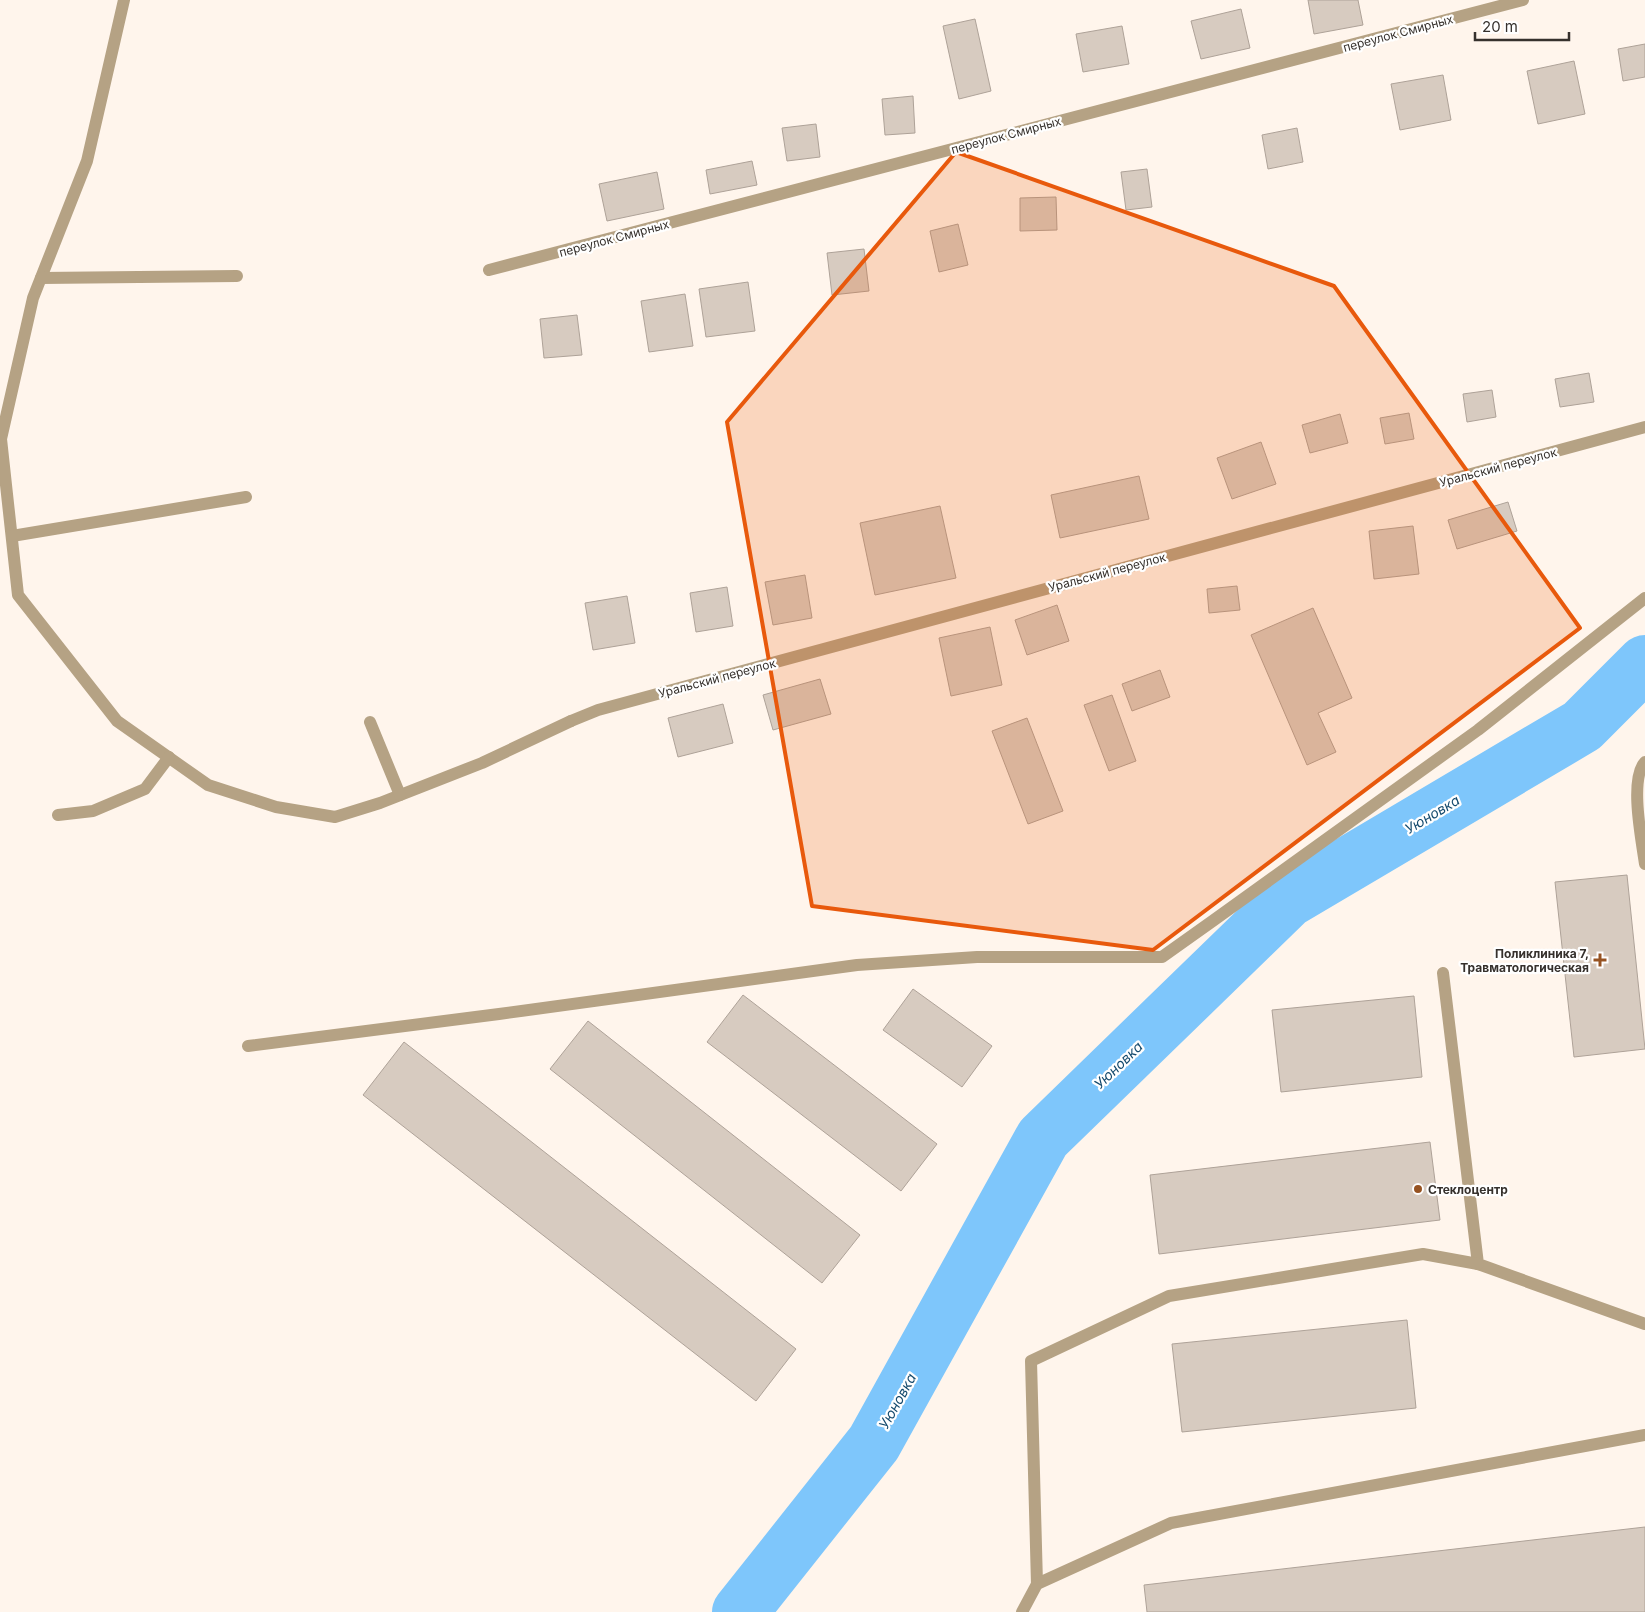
<svg xmlns="http://www.w3.org/2000/svg" width="1645" height="1612" viewBox="0 0 1645 1612" font-family="Inter,sans-serif">
<rect width="100%" height="100%" fill="#fff5ec"/>
<g fill="none" stroke-linecap="round" stroke-linejoin="round">
<path stroke="#7ec6fb" stroke-width="56" d="M740 1612 874 1443 1043 1138 1288 900 1582 726 1645 663"/>
</g>
<g fill="#d7cbc0" stroke="#aea298">
<path d="M1308 0H1358L1363 25 1314 34Z"/>
<path d="M1241 9 1250 48 1201 59 1191 21Z"/>
<path d="M975 19 991 91 959 99 943 26Z"/>
<path d="M1122 26 1129 64 1083 72 1076 34Z"/>
<path d="M1645 44V77L1623 81 1618 49Z"/>
<path d="M1574 61 1585 114 1538 124 1527 71Z"/>
<path d="M1443 75 1451 120 1400 130 1391 84Z"/>
<path d="M913 96 915 133 885 135 882 99Z"/>
<path d="M816 124 820 157 787 161 782 128Z"/>
<path d="M1297 128 1303 162 1268 169 1262 135Z"/>
<path d="M752 161 757 185 710 194 706 170Z"/>
<path d="M1147 169 1152 207 1126 210 1121 172Z"/>
<path d="M657 172 664 209 607 221 599 184Z"/>
<path d="M1056 197 1057 230 1020 231V198Z"/>
<path d="M958 224 968 265 939 272 930 231Z"/>
<path d="M864 249 869 291 832 295 827 253Z"/>
<path d="M748 282 755 331 706 337 699 289Z"/>
<path d="M685 294 693 346 649 352 641 301Z"/>
<path d="M577 315 582 355 544 358 540 319Z"/>
<path d="M1589 373 1594 402 1560 407 1555 379Z"/>
<path d="M1492 390 1496 417 1467 422 1463 394Z"/>
<path d="M1409 413 1414 439 1385 444 1380 418Z"/>
<path d="M1340 414 1348 443 1310 453 1302 425Z"/>
<path d="M1261 442 1276 484 1232 499 1217 458Z"/>
<path d="M1139 476 1149 519 1060 538 1051 495Z"/>
<path d="M1508 502 1517 531 1457 549 1448 520Z"/>
<path d="M940 506 956 578 875 595 860 523Z"/>
<path d="M1413 526 1419 574 1374 579 1369 531Z"/>
<path d="M805 575 812 618 773 625 765 582Z"/>
<path d="M1237 586 1240 610 1209 613 1207 589Z"/>
<path d="M727 587 733 626 696 632 690 593Z"/>
<path d="M627 596 635 643 593 650 585 603Z"/>
<path d="M1057 605 1069 641 1027 655 1015 620Z"/>
<path d="M1313 608 1352 698 1318 713 1336 752 1307 765 1251 635Z"/>
<path d="M990 627 1002 685 951 696 939 638Z"/>
<path d="M1160 670 1170 697 1132 711 1122 684Z"/>
<path d="M820 679 831 714 773 730 763 695Z"/>
<path d="M1112 695 1136 761 1109 771 1084 705Z"/>
<path d="M723 704 733 743 678 757 668 718Z"/>
<path d="M1027 718 1063 811 1028 824 992 731Z"/>
<path d="M1627 875 1645 1049 1574 1057 1555 882Z"/>
<path d="M913 989 992 1046 962 1087 883 1030Z"/>
<path d="M743 995 937 1144 901 1191 707 1042Z"/>
<path d="M1414 996 1422 1077 1281 1092 1272 1010Z"/>
<path d="M588 1021 860 1235 822 1283 550 1069Z"/>
<path d="M404 1042 796 1349 756 1401 363 1095Z"/>
<path d="M1430 1142 1440 1220 1159 1254 1150 1175Z"/>
<path d="M1407 1320 1416 1408 1182 1432 1172 1344Z"/>
<path d="M1645 1527V1612H1147L1144 1585Z"/>
</g>
<g fill="none" stroke-linecap="round" stroke-linejoin="round">
<g stroke="#b5a284" stroke-width="12">
<path d="M124 0 87 161 33 298 1 439 18 595 117 721 208 785 276 807 335 817 380 803 482 763 571 721"/>
<path d="M41 278 237 276"/>
<path d="M12 536 246 497"/>
<path d="M370 722 400 795"/>
<path d="M1645 762C1629 779 1642 842 1645 864"/>
<path d="M58 815 93 811 145 789 169 757"/>
<path d="M1443 973 1478 1264 1645 1324"/>
<path d="M248 1046 499 1014 857 965 977 957H1162L1214 920 1478 730 1645 598"/>
<path d="M1037 1584 1031 1361 1169 1296 1423 1254 1478 1264"/>
<path d="M1022 1612 1037 1584 1171 1523 1645 1435"/>
</g>
<g stroke="#b5a284" stroke-width="12">
<path d="M489 270 1523 0"/>
<path d="M571 721 598 710 1645 427"/>
</g>
</g>
<path fill="#e8590c" fill-opacity="0.2" stroke="#e8590c" stroke-width="4" stroke-linejoin="round" d="M956 152 1334 286 1580 628 1153 950 812 906 727 422Z"/>
<g fill="#965322" stroke="#fff" stroke-width="2">
<path d="M1597.5 952.5h5v5h5v5h-5v5h-5v-5h-5v-5h5z"/>
<circle cx="1418" cy="1189" r="5"/>
</g>
<g text-anchor="middle" dominant-baseline="central" stroke-width="4.5" stroke-linejoin="round" paint-order="stroke">
<g font-size="12" fill="#36312d" stroke="#fff">
<text transform="translate(1398 33) rotate(-15)">переулок Смирных</text>
<text transform="translate(1006 135) rotate(-15)">переулок Смирных</text>
<text transform="translate(614 238) rotate(-15)">переулок Смирных</text>
<text transform="translate(1498 467) rotate(-15)">Уральский переулок</text>
<text transform="translate(1107 572) rotate(-15)">Уральский переулок</text>
<text transform="translate(717 678) rotate(-15)">Уральский переулок</text>
</g>
<g font-size="12" font-weight="bold" fill="#36312d" stroke="#fff" text-anchor="end">
<text x="1589" y="953">Поликлиника 7,<tspan x="1589" dy="14">Травматологическая</tspan></text>
<text x="1428" y="1189" text-anchor="start">Стеклоцентр</text>
</g>
<g font-size="14" font-style="italic" fill="#144a6d" stroke="#fff">
<text transform="translate(1432 814) rotate(-31)">Уюновка</text>
<text transform="translate(1118 1065) rotate(-44)">Уюновка</text>
<text transform="translate(897 1401) rotate(-61)">Уюновка</text>
</g>
</g>
<path d="M1475 32v8h94v-8" fill="none" stroke="#36312d" stroke-width="2.5"/>
<text x="1482" y="32" font-size="15" fill="#36312d" stroke="#ffffff" stroke-width="4" paint-order="stroke">20 m</text>
</svg>
